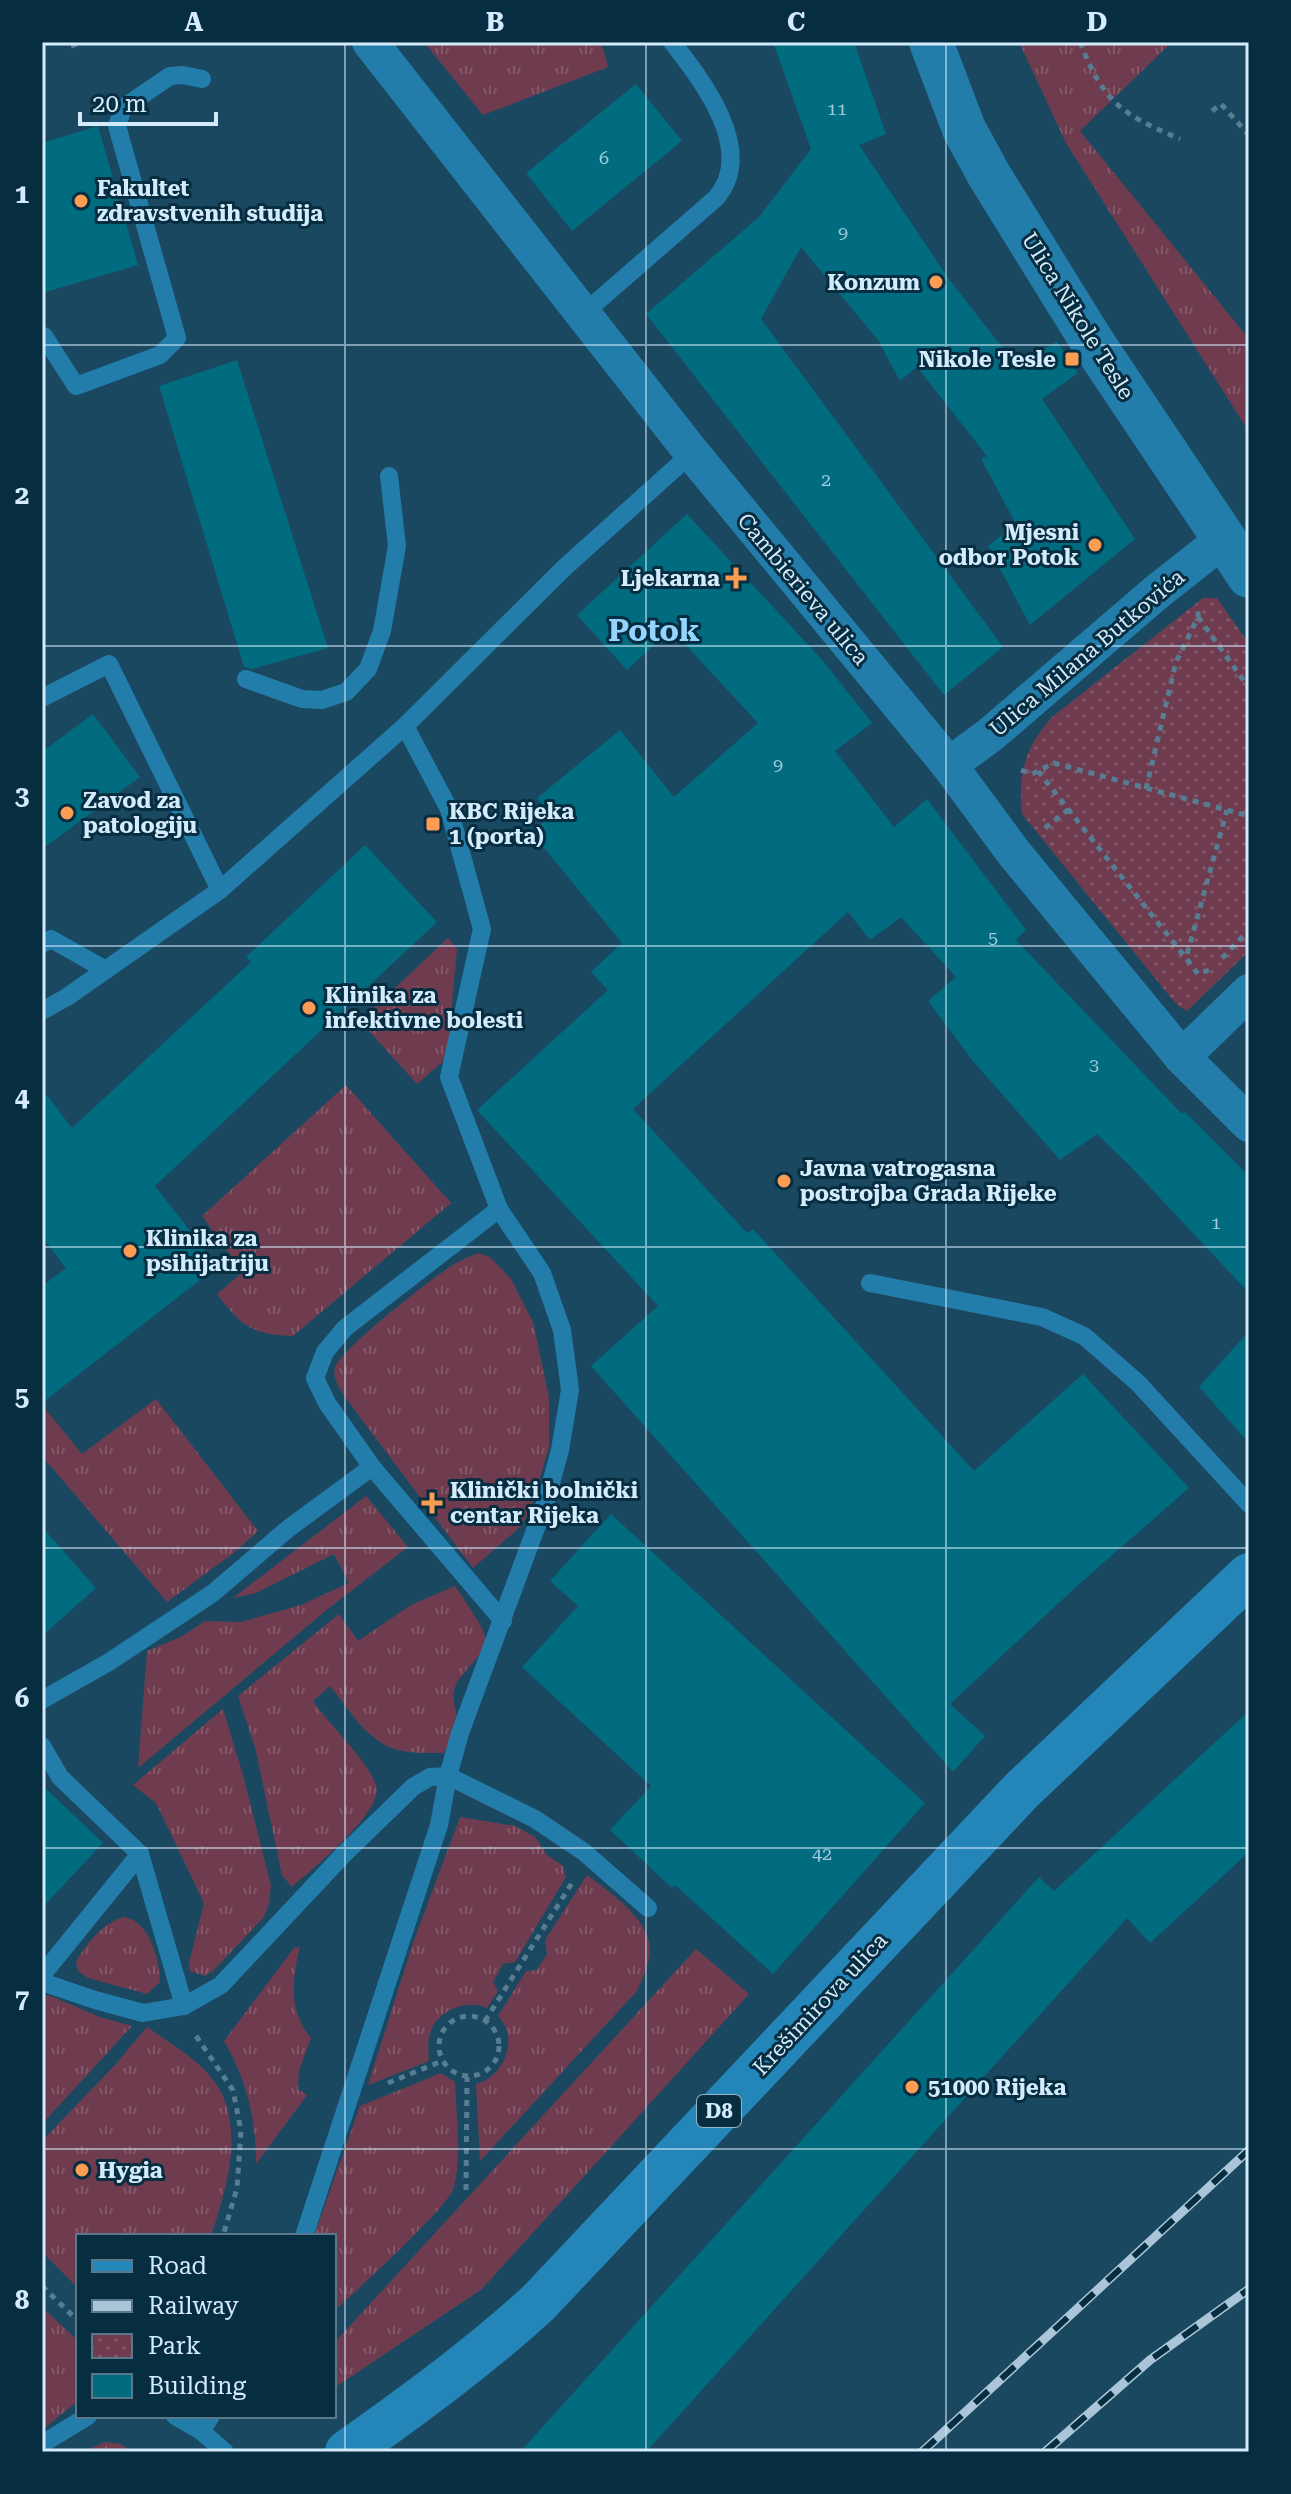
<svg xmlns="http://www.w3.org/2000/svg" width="1291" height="2494" viewBox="0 0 1291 2494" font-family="'Roboto Serif',serif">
<defs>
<pattern id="grass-tufts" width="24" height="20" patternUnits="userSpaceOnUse" patternTransform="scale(2)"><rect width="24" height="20" fill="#6f3c4f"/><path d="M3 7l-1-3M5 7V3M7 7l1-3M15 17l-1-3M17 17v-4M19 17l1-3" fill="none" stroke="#835869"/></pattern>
<pattern id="park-dots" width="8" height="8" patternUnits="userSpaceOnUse" patternTransform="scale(2)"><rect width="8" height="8" fill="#6f3c4f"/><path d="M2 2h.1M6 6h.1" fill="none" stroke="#835869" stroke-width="1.8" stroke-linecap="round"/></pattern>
</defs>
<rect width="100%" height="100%" fill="#1b4861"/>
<g fill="url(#grass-tufts)">
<path d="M424 42H601L608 67 483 115Z"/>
<path d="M1019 42H1172L1080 131 1249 339V432L1066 143Z"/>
<path d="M448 938 457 949 447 1058 417 1084 360 1021Z"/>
<path d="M346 1085 451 1203 293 1336C252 1334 242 1327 217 1294L243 1272 202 1216Z"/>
<path d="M479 1253 491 1258 511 1279 533 1322 549 1397V1447L530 1511 520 1527 473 1568 345 1397C340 1389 332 1378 335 1368 338 1351 437 1274 456 1263 463 1259 471 1256 479 1253Z"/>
<path d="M156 1399 258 1531 235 1552 167 1602 42 1456V1405L82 1454Z"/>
<path d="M366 1496 408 1547 329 1608 138 1768 147 1651 181 1637 205 1621 241 1622 301 1605 349 1583 334 1554 256 1593 233 1598Z"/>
<path d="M455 1586C463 1599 485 1627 486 1641 487 1652 460 1673 455 1687 451 1698 456 1707 457 1718 458 1730 450 1743 444 1753 426 1753 403 1754 387 1746 363 1734 347 1707 330 1686L313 1701C329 1725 367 1759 376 1785 385 1811 311 1870 292 1887L282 1875 255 1747 238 1696 339 1614 358 1641 411 1605Z"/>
<path d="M223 1709 243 1775 271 1885 269 1904 264 1917 214 1970 205 1976 190 1971 189 1963 204 1903 156 1803 133 1785Z"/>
<path d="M460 1817 515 1826 535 1837 547 1855 563 1866 566 1877 515 1962 503 1964 493 1982 498 1991 487 2008C468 1999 441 2009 432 2028 427 2039 428 2049 429 2061L368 2085 413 1943Z"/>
<path d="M587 1875C608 1891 651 1920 650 1950 650 1964 642 1979 637 1991L480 2161 476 2084C504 2077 520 2038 498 2016L526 1971 537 1970 547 1954 545 1940Z"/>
<path d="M125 1917C150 1923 159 1958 160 1982L147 1994 88 1978 78 1971 76 1962C85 1944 105 1921 125 1917Z"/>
<path d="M300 1947C292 1979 288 2011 311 2038L299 2070 298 2089 307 2095 256 2164C256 2118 247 2081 224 2041L294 1948Z"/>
<path d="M696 1949 749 1994 482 2289 334 2388V2343Z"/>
<path d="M48 1995 100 2017 132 2026 42 2124V1997Z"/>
<path d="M147 2027C168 2042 193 2056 210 2076 248 2119 227 2188 211 2236H78V2288L42 2252V2141L114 2066Z"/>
<path d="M441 2073 455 2082C456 2116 462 2154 454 2187 450 2206 354 2293 334 2311V2236H314L360 2106Z"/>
<path d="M42 2307 78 2341V2401L42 2430Z"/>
<path d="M105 2442 120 2444 133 2452H83Z"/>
</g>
<path fill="url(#park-dots)" d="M1203 598H1217L1249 644V951L1187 1011 1176 1004 1022 814C1018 773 1025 747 1052 717Z"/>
<g fill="#016b7f">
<path d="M773 42H854L886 134 859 145 948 278 1017 366 1057 341 1078 373 1042 399 1135 539 1030 625 988 546 1016 524 981 459 987 456 917 367 900 381 878 340 801 247 761 319 1003 647 944 695 646 314 759 217 811 149Z"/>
<path d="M636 84 682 141 572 231 526 173Z"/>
<path d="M98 126 138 265 42 293V143Z"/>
<path d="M237 360 328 648 252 669 244 667 159 386Z"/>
<path d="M687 514 824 662 872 723 835 751 894 827 927 799 1026 930 1016 940 1181 1113H1186L1249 1176V1293L1131 1167 1097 1134 1060 1160 973 1061 928 1001 956 977 901 917 870 940 848 912 633 1109 747 1233 753 1229 974 1471 1083 1374 1189 1488 1078 1585 950 1704 985 1736 953 1772 591 1366 658 1306 477 1110 608 990 591 972 622 943 531 832 551 816 537 798 620 730 674 797 758 723 671 629 627 670 577 615Z"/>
<path d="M93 714 140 777 42 849V752Z"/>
<path d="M365 845 437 922 155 1186 218 1266 42 1403V1286L66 1268 42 1237V1089L72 1128 251 962 246 957Z"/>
<path d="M1249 1331V1443L1199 1387Z"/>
<path d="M611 1514 925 1803 773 1974 675 1885 672 1888 610 1830 651 1786 522 1667 578 1606 550 1581Z"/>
<path d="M42 1527 96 1588 42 1636Z"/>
<path d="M1249 1711V1852L1150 1943 1127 1918 646 2452H520L1039 1877 1054 1891Z"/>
<path d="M42 1785 103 1843 42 1908Z"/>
</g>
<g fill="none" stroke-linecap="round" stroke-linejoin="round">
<g stroke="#577d93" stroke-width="5" stroke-dasharray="6 6" stroke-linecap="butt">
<path d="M1080 42C1104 103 1121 114 1180 139"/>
<path d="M71 46 84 42"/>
<path d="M1212 111 1221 104 1249 135"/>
<path d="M1198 617 1249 688"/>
<path d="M1021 770 1032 774 1054 763 1249 816"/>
<path d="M1038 771 1185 957"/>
<path d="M1146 789 1176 662 1198 617V611"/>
<path d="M1045 828 1069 809"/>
<path d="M1222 958 1249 930"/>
<path d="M1209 970 1198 974 1186 958 1227 810"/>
<circle cx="469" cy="2046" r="30"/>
<path d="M485 2021 572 1883"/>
<path d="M196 2036 233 2090 241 2131 237 2188 223 2236"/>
<path d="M388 2083 442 2061"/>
<path d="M466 2190 467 2077"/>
<path d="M42 2286 78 2321"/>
</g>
<g stroke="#237dab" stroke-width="18">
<path d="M583 314 716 198C757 151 702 80 672 42"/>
<path d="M44 336 76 386 160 355 177 338 117 126 123 108 170 76 183 75 202 79"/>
<path d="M246 679 302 699 322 700 346 692 368 669 382 631 397 546 389 476"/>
<path d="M42 698 109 664 220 890"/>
<path d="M42 944 51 939 106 970"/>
<path d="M42 1011 67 997 220 890 405 726 564 568 692 453"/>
<path d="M499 1209 345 1328 325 1352 315 1378 327 1403 372 1467 503 1621"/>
<path d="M870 1283 1042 1317 1084 1336 1138 1383 1249 1504"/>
<path d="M42 1700 109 1662 213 1593 289 1528 372 1467"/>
<path d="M42 1746 60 1777 140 1854 184 2006"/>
<path d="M42 1975 140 1854"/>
<path d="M42 1982 95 2000 143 2013 184 2006 221 1985 343 1855 413 1787 430 1777 448 1776 535 1819 584 1852 648 1908"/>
<path d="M304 2236 439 1825 448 1776 460 1733 547 1498 560 1450 570 1390 562 1330 542 1273 499 1209 449 1077 482 929 449 809 405 726"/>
<path d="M175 2416 201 2431 211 2416"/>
<path d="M201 2431 225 2452"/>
<path d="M42 2444 88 2416"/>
</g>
<g stroke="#237dab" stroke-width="36">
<path d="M370 42 692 453 949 765 1014 853 1182 1057 1249 1124"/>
<path d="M949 765 990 735 1158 591 1224 539"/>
<path d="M1182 1057 1249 992"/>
</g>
<path stroke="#237dab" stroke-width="44" d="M931 42 964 129 989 175 1093 343 1249 576"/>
<path stroke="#2486b8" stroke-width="44" d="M347 2452C413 2405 478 2358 538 2303L1022 1790 1249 1575"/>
<defs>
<g id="rail">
<path d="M922 2452 1249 2150"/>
<path d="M1045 2452 1150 2360 1249 2289"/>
</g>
</defs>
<use href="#rail" stroke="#a9c5d7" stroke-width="9"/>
<use href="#rail" stroke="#072d40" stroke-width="6" stroke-dasharray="18" stroke-linecap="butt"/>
</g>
<path fill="none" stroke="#d4ebfb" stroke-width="2" stroke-opacity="0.55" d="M345 42V2452M646 42V2452M946 42V2452M42 345H1249M42 646H1249M42 946H1249M42 1247H1249M42 1548H1249M42 1848H1249M42 2149H1249"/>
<g fill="#fc9d53" stroke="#072d40" stroke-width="3">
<circle cx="81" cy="201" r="8"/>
<circle cx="936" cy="282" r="8"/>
<rect x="1064" y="351" width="16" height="16" rx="4"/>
<circle cx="1095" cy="545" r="8"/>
<path d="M732 566h8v8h8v8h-8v8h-8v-8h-8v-8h8z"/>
<circle cx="67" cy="813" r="8"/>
<rect x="425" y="816" width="16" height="16" rx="4"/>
<circle cx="309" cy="1008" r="8"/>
<circle cx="784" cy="1181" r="8"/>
<circle cx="130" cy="1251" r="8"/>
<path d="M428 1491h8v8h8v8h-8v8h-8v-8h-8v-8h8z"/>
<circle cx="912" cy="2087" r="8"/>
<circle cx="82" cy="2170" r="8"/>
</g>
<g text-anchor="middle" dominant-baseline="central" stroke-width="6" stroke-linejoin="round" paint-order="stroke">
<g font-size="18" fill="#9fcbdc">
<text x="837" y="108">11</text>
<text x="604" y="157">6</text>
<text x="843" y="232">9</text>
<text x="826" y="479">2</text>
<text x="778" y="764">9</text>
<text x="993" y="937">5</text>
<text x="1094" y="1064">3</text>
<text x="1216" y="1222">1</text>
<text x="822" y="1853">42</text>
</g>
<rect fill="#072d40" stroke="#96b2c3" stroke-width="2" x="697" y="2095" width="44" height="32" rx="6"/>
<g font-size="20" font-weight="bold" fill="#d4ebfb">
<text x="719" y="2111">D8</text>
</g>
<g font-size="22" font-weight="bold" fill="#d4ebfb" stroke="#072d40" text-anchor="start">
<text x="97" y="188">Fakultet<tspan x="97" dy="25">zdravstvenih studija</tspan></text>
<text x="920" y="282" text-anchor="end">Konzum</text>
<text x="1056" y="359" text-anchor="end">Nikole Tesle</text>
<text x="1079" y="532" text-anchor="end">Mjesni<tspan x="1079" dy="25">odbor Potok</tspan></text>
<text x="720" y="578" text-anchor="end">Ljekarna</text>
<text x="83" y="800">Zavod za<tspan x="83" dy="25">patologiju</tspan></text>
<text x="449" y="811">KBC Rijeka<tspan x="449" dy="25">1 (porta)</tspan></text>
<text x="325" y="995">Klinika za<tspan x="325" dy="25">infektivne bolesti</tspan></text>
<text x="800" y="1168">Javna vatrogasna<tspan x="800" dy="25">postrojba Grada Rijeke</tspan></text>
<text x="146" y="1238">Klinika za<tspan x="146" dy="25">psihijatriju</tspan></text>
<text x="450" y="1490">Klinički bolnički<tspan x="450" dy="25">centar Rijeka</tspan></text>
<text x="928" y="2087">51000 Rijeka</text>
<text x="98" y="2170">Hygia</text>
</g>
<g font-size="22" fill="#d4ebfb" stroke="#072d40">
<text transform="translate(1078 316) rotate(58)">Ulica Nikole Tesle</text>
<text transform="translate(803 589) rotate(50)">Cambierieva ulica</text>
<text transform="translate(1087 653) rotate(-40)">Ulica Milana Butkovića</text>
<text transform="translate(820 2004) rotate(-47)">Krešimirova ulica</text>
</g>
<g font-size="30" font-weight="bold" fill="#94d4fd" stroke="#072d40">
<text x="654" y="630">Potok</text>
</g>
</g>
<rect width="1291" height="2494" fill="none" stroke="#072d40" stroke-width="88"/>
<rect x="76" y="2234" width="260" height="184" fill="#072d40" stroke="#59798b" stroke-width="2"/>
<rect x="92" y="2260" width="40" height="12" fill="#2486b8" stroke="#59798b" stroke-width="2"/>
<text x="148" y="2274" font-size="24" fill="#d4ebfb">Road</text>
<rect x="92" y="2300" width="40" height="12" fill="#a9c5d7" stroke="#59798b" stroke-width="2"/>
<text x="148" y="2314" font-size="24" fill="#d4ebfb">Railway</text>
<rect x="92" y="2334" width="40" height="24" fill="url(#park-dots)" stroke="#59798b" stroke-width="2"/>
<text x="148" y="2354" font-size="24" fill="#d4ebfb">Park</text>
<rect x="92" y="2374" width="40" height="24" fill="#016b7f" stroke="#59798b" stroke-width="2"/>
<text x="148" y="2394" font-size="24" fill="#d4ebfb">Building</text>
<path d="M80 112v12h136v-12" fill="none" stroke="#d4ebfb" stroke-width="4"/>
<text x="92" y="112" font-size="24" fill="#d4ebfb" stroke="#072d40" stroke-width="6" paint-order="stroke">20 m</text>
<rect x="44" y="44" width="1203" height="2406" fill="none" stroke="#d4ebfb" stroke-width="3"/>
<g font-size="26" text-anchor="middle" font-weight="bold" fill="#d4ebfb">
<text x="194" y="31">A</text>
<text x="495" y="31">B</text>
<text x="796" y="31">C</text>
<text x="1097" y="31">D</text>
<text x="22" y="203">1</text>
<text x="22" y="504">2</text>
<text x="22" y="805">3</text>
<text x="22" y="1106">4</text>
<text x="22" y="1406">5</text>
<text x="22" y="1707">6</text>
<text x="22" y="2008">7</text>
<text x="22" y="2309">8</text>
</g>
</svg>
